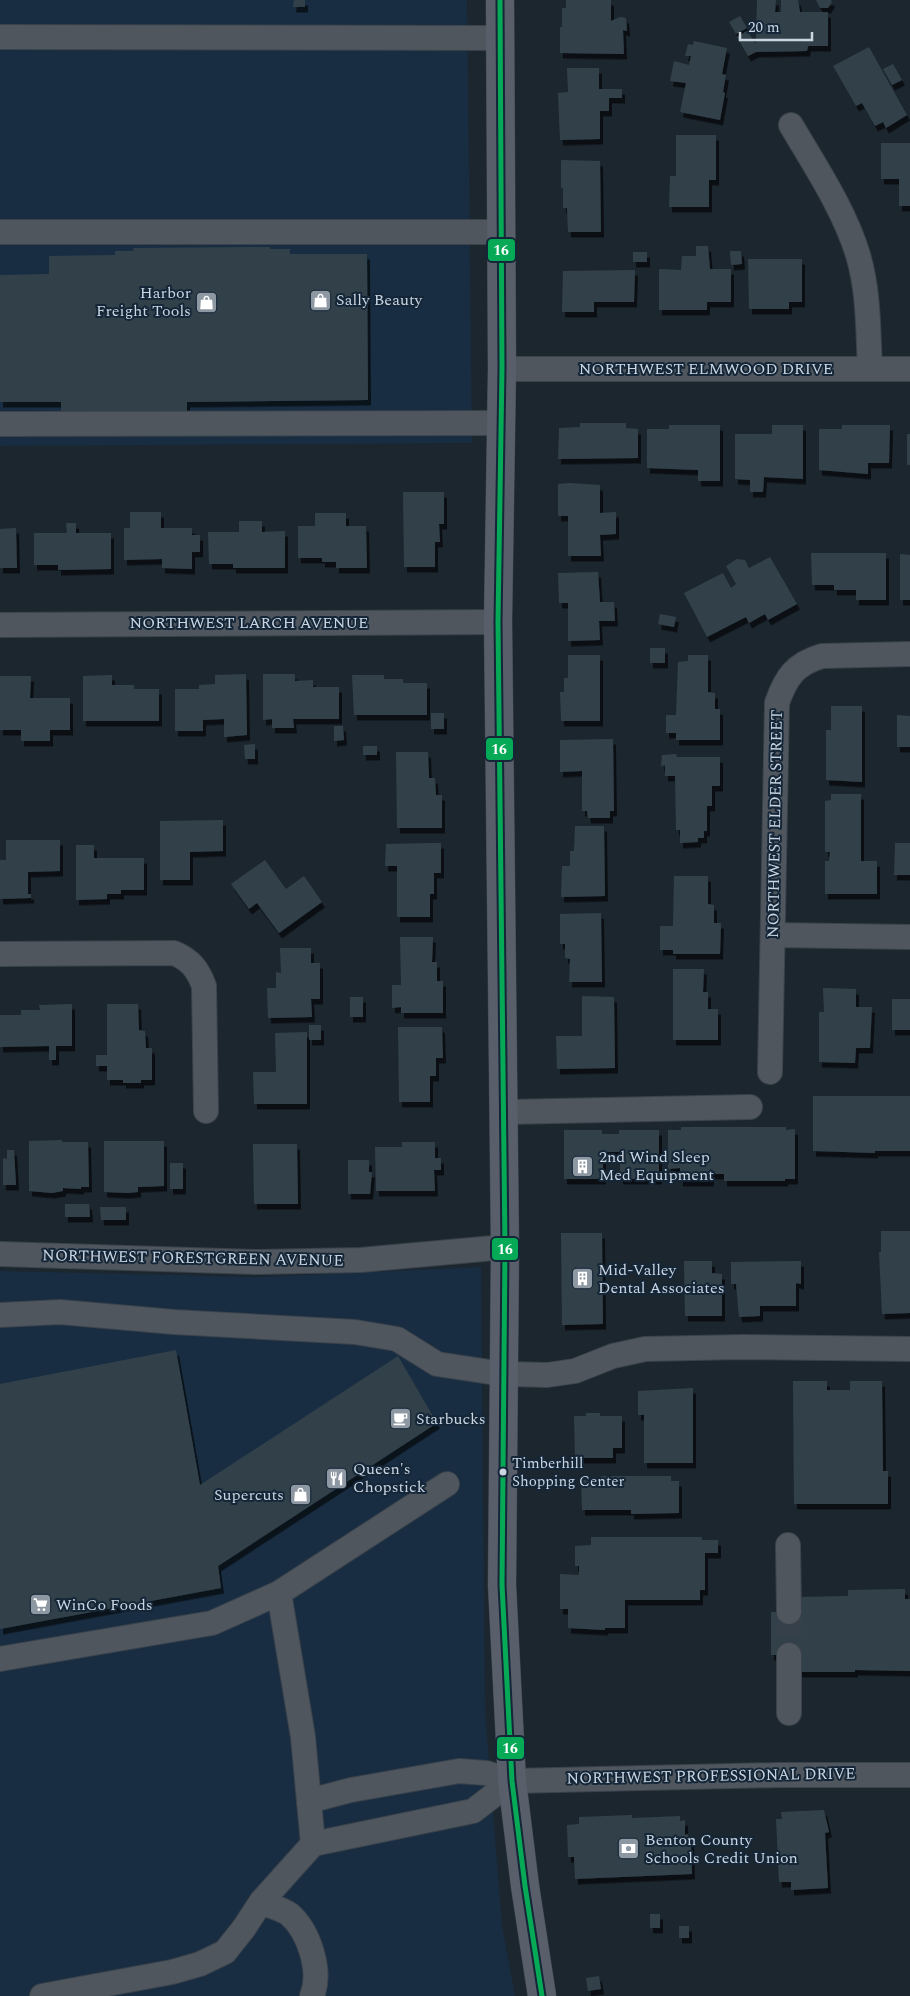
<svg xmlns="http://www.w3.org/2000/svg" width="910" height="1996" viewBox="0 0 910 1996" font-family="Spectral,serif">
<defs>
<filter id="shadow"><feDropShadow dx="3" dy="5.5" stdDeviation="0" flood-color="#0009"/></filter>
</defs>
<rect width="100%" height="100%" fill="#1c262f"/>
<g fill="#182d42">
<path d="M0 0H467L472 443 0 446Z"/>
<path d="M481 1267 485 1711 502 1926 515 1996H0V1271L260 1277Z"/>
</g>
<g fill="#32414a" filter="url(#shadow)">
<path d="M294 0H305V7H293Z"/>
<path d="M566 0H611V21L620 17 626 18 627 31 623 30 624 54 560 53V27H562V8H566Z"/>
<path d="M757 0H776L775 12H781V0H798L800 12H828V46H808L807 51 756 52 748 56 737 37 747 31 756 44Z"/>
<path d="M816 0H831L832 2 828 8H820Z"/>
<path d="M740 16 747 28 736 34 729 22Z"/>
<path d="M694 41 727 48 722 74 726 75 723 92 725 93 720 120 680 112 686 83 670 81 674 61 689 65 691 56H685L688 44 693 45Z"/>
<path d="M869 47 907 115 886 128 883 122 875 126 862 103 856 106 833 66Z"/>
<path d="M893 64 902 80 892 85 883 69Z"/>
<path d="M567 68H599V89H622V98H609V111H600V139L560 140 558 93 568 92Z"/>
<path d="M676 135H716V180H709V207H669L670 176H676Z"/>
<path d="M881 143H910V206H899V179H881Z"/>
<path d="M561 160 600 161 601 232H568L567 208H563V188H561Z"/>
<path d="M696 246H708L710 269H731V302H707V310H659V269L681 270 682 256H696Z"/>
<path d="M270 247V249H290V254H367L368 400 187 402V415L61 416V402H0V275L49 274V256L115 255V251H134L133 248Z"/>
<path d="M730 251H741L742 264 731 265Z"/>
<rect x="633" y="252" width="14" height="10"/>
<path d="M748 259H802V302H789V309H749Z"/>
<path d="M635 270 634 302H594V312H562L563 271Z"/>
<path d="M580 423H626V428L638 429V458L558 459 559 428 580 427Z"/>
<path d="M669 425H720V481H698V470L647 468V429H669Z"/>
<path d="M772 425H803V479L764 477 763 492H750V480L735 479V434H772Z"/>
<path d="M842 425H890L889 463H868V474L819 470V429H842Z"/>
<rect x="907" y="434" width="3" height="31"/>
<path d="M570 483 600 485V513L616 512V534L600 535 601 556H568V516H558V484Z"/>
<path d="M403 492H444V524H439L440 542H435V567H404Z"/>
<path d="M130 512H161V528H192V535H200V552H192V569L162 568V559L124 560V528H130Z"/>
<path d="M315 513H346V526H366L367 568H336V562H322V558H298V526H315Z"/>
<path d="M239 521H262V532L285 531V568H233V564H209L208 532H239Z"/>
<path d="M66 523H76V533H111V569L58 570V565H34V533H67Z"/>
<path d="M16 528 17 568H0V529Z"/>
<path d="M811 553H886V600H856V590H834V585H812Z"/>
<path d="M900 554 910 555V600H900Z"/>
<path d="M770 557 797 604 768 620 765 614 749 623 746 617 707 637 684 593 723 573 731 588 736 584 726 566 737 559 745 560 749 568Z"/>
<path d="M598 572 600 602H614L615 621H599L600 640 568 641V603H559L558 573Z"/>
<path d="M660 614 676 617 674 627 658 624Z"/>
<rect x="650" y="648" width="15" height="15"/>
<path d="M568 655H600V721H561L560 692H564V678H568Z"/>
<path d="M688 655H708V692L715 693V709H720V740H676V733H666V715H676L678 662 688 661Z"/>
<path d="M246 674 247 735 224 737V719L203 720V731H175V689H199V685L215 684V675Z"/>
<path d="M263 674H295V681L313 680V687H339V719H293L294 728H272V719L263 720Z"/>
<path d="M112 675V685H134V689H159V721H83V676Z"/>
<path d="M352 675H384V679H403V683H427V715H354Z"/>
<path d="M0 676H31L30 698H70V730H50V741H21V730H0Z"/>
<path d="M831 706H862V782L826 780V730H831Z"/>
<rect x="431" y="713" width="13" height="16"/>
<path d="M897 715 910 716V747H897Z"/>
<path d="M334 726H343L344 740 334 741Z"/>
<path d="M613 739 614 811H610V818H588L587 811H582V771L560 772V740Z"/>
<path d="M255 744V759H245L244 745Z"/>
<rect x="363" y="746" width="14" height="9"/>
<path d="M396 752H428L429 778H435L436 795H442V828H397Z"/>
<path d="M676 754 677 757H720V786H712V806H707V831H704V838H698V842L680 843V830H676L675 776H665V765L661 766 662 755Z"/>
<path d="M831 794H861V861H877V894H825V861H829L830 852H825V801L831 800Z"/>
<path d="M223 820V851L190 852V880H160V821Z"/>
<path d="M575 826H604L605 896 561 897 562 866H570V851H574Z"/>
<path d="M6 840H60V871L28 872V894H31V898L0 899V860H6Z"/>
<path d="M432 843H441V873H434V894H430V917H397V866H385L386 844Z"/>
<path d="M895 843H910V875H894Z"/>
<path d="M76 845H94V858H144V890H121V894H107V899L76 900Z"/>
<path d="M265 860 286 889 304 876 322 902 279 933 257 903 249 909 231 884Z"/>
<path d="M674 876H708V904L714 905V923H721L720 954H673V950H660V926H673Z"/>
<path d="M601 913 602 982H569L570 959 565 958V944H560V914Z"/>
<path d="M400 937H433L432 962H437V981H443V1013H401V1007L392 1008V985H401Z"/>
<path d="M280 948H311V963H320V999H311L312 1017 268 1018 267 988H276V972L281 973Z"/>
<path d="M673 969H704L703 992H708V1009H718V1040H673Z"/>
<path d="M823 988 856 989V1007H872L870 1048H856L855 1063 819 1062V1012H824Z"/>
<path d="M582 996 614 997 615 1068 557 1069 556 1036H582Z"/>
<rect x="350" y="997" width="13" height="20"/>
<rect x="892" y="999" width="18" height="31"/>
<path d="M72 1004V1046H56V1060H49V1046L0 1047V1015H21V1010H40L39 1005Z"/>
<path d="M107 1004H138L139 1030 145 1031 146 1048H152V1080H141V1083H123V1080H107V1066H96V1055H107Z"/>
<rect x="309" y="1025" width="12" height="15"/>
<path d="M398 1027H442L443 1058H436V1076H430V1102H399Z"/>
<path d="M307 1032V1104H254L253 1072H276L275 1033Z"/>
<path d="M813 1096H910V1151H875V1153L813 1151Z"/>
<path d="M681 1127H786V1130L795 1129V1179H785V1181H724V1174H711V1181H680V1168L668 1169V1130H681Z"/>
<path d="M564 1130H602V1134H619V1130H659V1179H620V1152H603V1179H564Z"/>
<path d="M62 1140V1142H88L89 1187H81V1189L63 1188V1191L52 1193 29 1191V1141Z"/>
<path d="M104 1141H164V1186L138 1187V1192L128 1193 104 1192Z"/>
<path d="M402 1142H435V1158H441V1170H434L435 1191H376L375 1147H402Z"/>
<path d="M253 1144H297L298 1204H254Z"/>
<path d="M7 1150H14L16 1185H3V1158L7 1159Z"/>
<path d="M348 1160H369V1172H372L370 1194H348Z"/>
<rect x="170" y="1163" width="13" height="26"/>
<path d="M65 1204H89L90 1217H65Z"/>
<path d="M100 1207H126V1220H101Z"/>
<path d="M881 1231H910V1313L882 1314 879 1252H881Z"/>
<path d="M561 1233H602L603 1324 562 1325Z"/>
<path d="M684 1261H712V1273L722 1274V1316H685Z"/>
<path d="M801 1261V1284L796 1283V1306H760V1316L739 1317 736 1284H731V1262Z"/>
<path d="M176 1350 200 1485 398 1356 437 1423 218 1566 221 1588 0 1629V1384Z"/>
<path d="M793 1381H827V1390H850V1381H882L883 1471H888V1504H794Z"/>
<path d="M693 1388V1463H644V1415H638V1391Z"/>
<path d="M586 1413H600V1416H622V1448H613V1458H575L574 1416H586Z"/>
<path d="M601 1476H671V1481H679V1513L631 1514V1510H582L581 1480H601Z"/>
<path d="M591 1537H702V1540H718V1553H705V1590H700V1600H625V1628H605V1630L568 1628V1609H560V1574L579 1575V1566H575V1546L591 1545Z"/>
<path d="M905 1589V1599H910V1671L855 1670V1672H799L798 1655H771V1612H799V1597L848 1596V1590Z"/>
<path d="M824 1810 829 1832 825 1833 828 1888 791 1890V1882H779L776 1819H782L781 1812Z"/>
<path d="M632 1815V1818L680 1816V1821L685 1820V1835L688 1834V1841L691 1840 692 1874 575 1879 574 1857H568L567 1825 579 1824V1817Z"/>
<rect x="650" y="1914" width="10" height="14"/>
<rect x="679" y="1926" width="10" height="12"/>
<path d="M599 1976 601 1989 588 1991 586 1978Z"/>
</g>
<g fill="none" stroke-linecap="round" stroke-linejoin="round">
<path stroke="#36404a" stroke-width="24" stroke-dasharray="24 12" stroke-linecap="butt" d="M789 1612V1655"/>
<defs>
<g id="minor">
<path d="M0 37 500 38"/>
<path d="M791 125C815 166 844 209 858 255 869 292 868 331 870 369"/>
<path d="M0 232H501"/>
<path d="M502 369H910"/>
<path d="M0 424 501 423"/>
<path d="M0 625 498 622"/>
<path d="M773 935 910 937"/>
<path d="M0 954 174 953C191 960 198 970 204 986L206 1111"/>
<path d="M770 1072 777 703C786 677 795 664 822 656L910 654"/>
<path d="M503 1112 750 1107"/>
<path d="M0 1254 257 1262 361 1260 505 1247"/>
<path d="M0 1315 60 1312 174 1322 355 1332 397 1339 437 1364 503 1374 547 1375 575 1371 613 1356 645 1349 743 1347 910 1349"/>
<path d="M788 1545 789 1612"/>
<path d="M279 1593 303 1737 313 1844"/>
<path d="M789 1655V1713"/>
<path d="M0 1659 212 1623 279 1593 447 1484"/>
<path d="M309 1801 351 1790 459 1771 486 1773 512 1781 779 1775H910"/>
<path d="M261 1902C269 1906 282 1909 289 1914 309 1931 322 1971 312 1996"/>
<path d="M42 1996 172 1972 200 1964 225 1952 244 1928 261 1902 313 1844 473 1811 512 1781"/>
</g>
<path id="major" d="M500 0 502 369 498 622 505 1247 502 1585 512 1781 525 1886 542 1996"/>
</defs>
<use href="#minor" stroke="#3a424b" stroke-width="26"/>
<use href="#major" stroke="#3a424b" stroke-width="29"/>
<use href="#minor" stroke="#4f565e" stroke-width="24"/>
<use href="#major" stroke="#585f6a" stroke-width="28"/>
<defs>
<path id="bus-1" d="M500 0 502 369 498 622 505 1247 502 1585 512 1781 525 1886 542 1996"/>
</defs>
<use href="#bus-1" stroke="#142637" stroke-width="9"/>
<use href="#bus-1" stroke="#06aa56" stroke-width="5"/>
</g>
<defs>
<symbol id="shop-square" viewBox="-11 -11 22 22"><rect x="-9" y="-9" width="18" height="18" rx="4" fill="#8d98a3" stroke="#142637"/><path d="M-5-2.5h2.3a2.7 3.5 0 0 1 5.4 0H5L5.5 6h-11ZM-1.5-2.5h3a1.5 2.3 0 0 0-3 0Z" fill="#fff"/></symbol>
<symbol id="building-square" viewBox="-11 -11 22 22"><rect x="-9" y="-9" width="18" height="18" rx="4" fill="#8d98a3" stroke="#142637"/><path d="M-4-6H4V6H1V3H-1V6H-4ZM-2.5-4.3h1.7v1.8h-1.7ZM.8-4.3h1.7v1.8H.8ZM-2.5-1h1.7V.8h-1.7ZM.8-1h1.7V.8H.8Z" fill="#fff"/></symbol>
<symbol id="cafe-square" viewBox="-11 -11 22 22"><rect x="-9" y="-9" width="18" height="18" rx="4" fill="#8d98a3" stroke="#142637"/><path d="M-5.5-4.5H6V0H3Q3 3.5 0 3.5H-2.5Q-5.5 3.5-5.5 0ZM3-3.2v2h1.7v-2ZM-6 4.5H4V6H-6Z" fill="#fff"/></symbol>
<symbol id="restaurant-square" viewBox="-11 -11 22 22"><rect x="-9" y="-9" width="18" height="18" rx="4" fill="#8d98a3" stroke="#142637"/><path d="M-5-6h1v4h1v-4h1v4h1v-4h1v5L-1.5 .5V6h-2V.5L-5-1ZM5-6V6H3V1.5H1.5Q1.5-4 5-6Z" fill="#fff"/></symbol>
<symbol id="supermarket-square" viewBox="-11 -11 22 22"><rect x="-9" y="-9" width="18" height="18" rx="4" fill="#8d98a3" stroke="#142637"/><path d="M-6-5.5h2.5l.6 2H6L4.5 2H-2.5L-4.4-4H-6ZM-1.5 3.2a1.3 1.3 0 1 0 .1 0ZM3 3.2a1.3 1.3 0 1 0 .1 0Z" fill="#fff"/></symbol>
<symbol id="bank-square" viewBox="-11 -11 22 22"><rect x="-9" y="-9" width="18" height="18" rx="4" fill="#8d98a3" stroke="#142637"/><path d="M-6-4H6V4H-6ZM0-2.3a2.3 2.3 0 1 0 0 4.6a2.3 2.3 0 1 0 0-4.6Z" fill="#fff"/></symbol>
</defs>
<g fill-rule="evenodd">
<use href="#shop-square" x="308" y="288" width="25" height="25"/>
<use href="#shop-square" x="194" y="290" width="25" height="25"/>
<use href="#building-square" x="570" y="1154" width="25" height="25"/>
<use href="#building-square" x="570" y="1266" width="25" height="25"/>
<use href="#cafe-square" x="388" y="1406" width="25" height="25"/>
<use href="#restaurant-square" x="324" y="1466" width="25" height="25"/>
<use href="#shop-square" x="288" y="1482" width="25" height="25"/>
<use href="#supermarket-square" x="28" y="1592" width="25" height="25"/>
<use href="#bank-square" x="616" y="1836" width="25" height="25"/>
</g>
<circle fill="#cad5e1" stroke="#142637" stroke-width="2" cx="503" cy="1472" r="4.5"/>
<g text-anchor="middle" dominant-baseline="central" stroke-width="4" stroke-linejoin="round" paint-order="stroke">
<g font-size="15" fill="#cad5e1" stroke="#142637" text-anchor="start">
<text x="512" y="1463">Timberhill<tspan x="512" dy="18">Shopping Center</tspan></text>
</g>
<g font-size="16" fill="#cad5e1" stroke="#142637" text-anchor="start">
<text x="191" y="293" text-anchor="end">Harbor<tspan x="191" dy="18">Freight Tools</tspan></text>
<text x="336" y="300">Sally Beauty</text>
<text x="599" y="1157">2nd Wind Sleep<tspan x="599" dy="18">Med Equipment</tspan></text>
<text x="598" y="1270">Mid-Valley<tspan x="598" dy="18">Dental Associates</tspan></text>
<text x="416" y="1419">Starbucks</text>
<text x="353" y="1469">Queen's<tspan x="353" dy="18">Chopstick</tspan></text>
<text x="284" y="1495" text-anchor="end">Supercuts</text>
<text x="56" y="1605">WinCo Foods</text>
<text x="645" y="1840">Benton County<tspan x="645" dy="18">Schools Credit Union</tspan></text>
</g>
<g font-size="16" fill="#cad5e1" stroke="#142637">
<text x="706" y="369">NORTHWEST ELMWOOD DRIVE</text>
<text x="249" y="623">NORTHWEST LARCH AVENUE</text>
<text transform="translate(775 824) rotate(-89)">NORTHWEST ELDER STREET</text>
<text transform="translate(193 1258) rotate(1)">NORTHWEST FORESTGREEN AVENUE</text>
<text transform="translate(711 1776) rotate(-1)">NORTHWEST PROFESSIONAL DRIVE</text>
</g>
</g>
<g stroke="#142637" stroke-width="2">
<rect x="487" y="238" width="29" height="24" rx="5" fill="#06aa56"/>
<rect x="485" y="737" width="29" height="24" rx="5" fill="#06aa56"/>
<rect x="491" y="1237" width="28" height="24" rx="5" fill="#06aa56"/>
<rect x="496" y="1736" width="29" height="24" rx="5" fill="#06aa56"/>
</g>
<g font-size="14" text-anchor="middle" font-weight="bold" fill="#fff">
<text x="501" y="255">16</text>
<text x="499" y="754">16</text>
<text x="505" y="1254">16</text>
<text x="510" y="1753">16</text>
</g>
<path d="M740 32v8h72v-8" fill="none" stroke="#cad5e1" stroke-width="2.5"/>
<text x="748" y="32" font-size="15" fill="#cad5e1" stroke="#142637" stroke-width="4" paint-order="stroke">20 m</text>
</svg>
